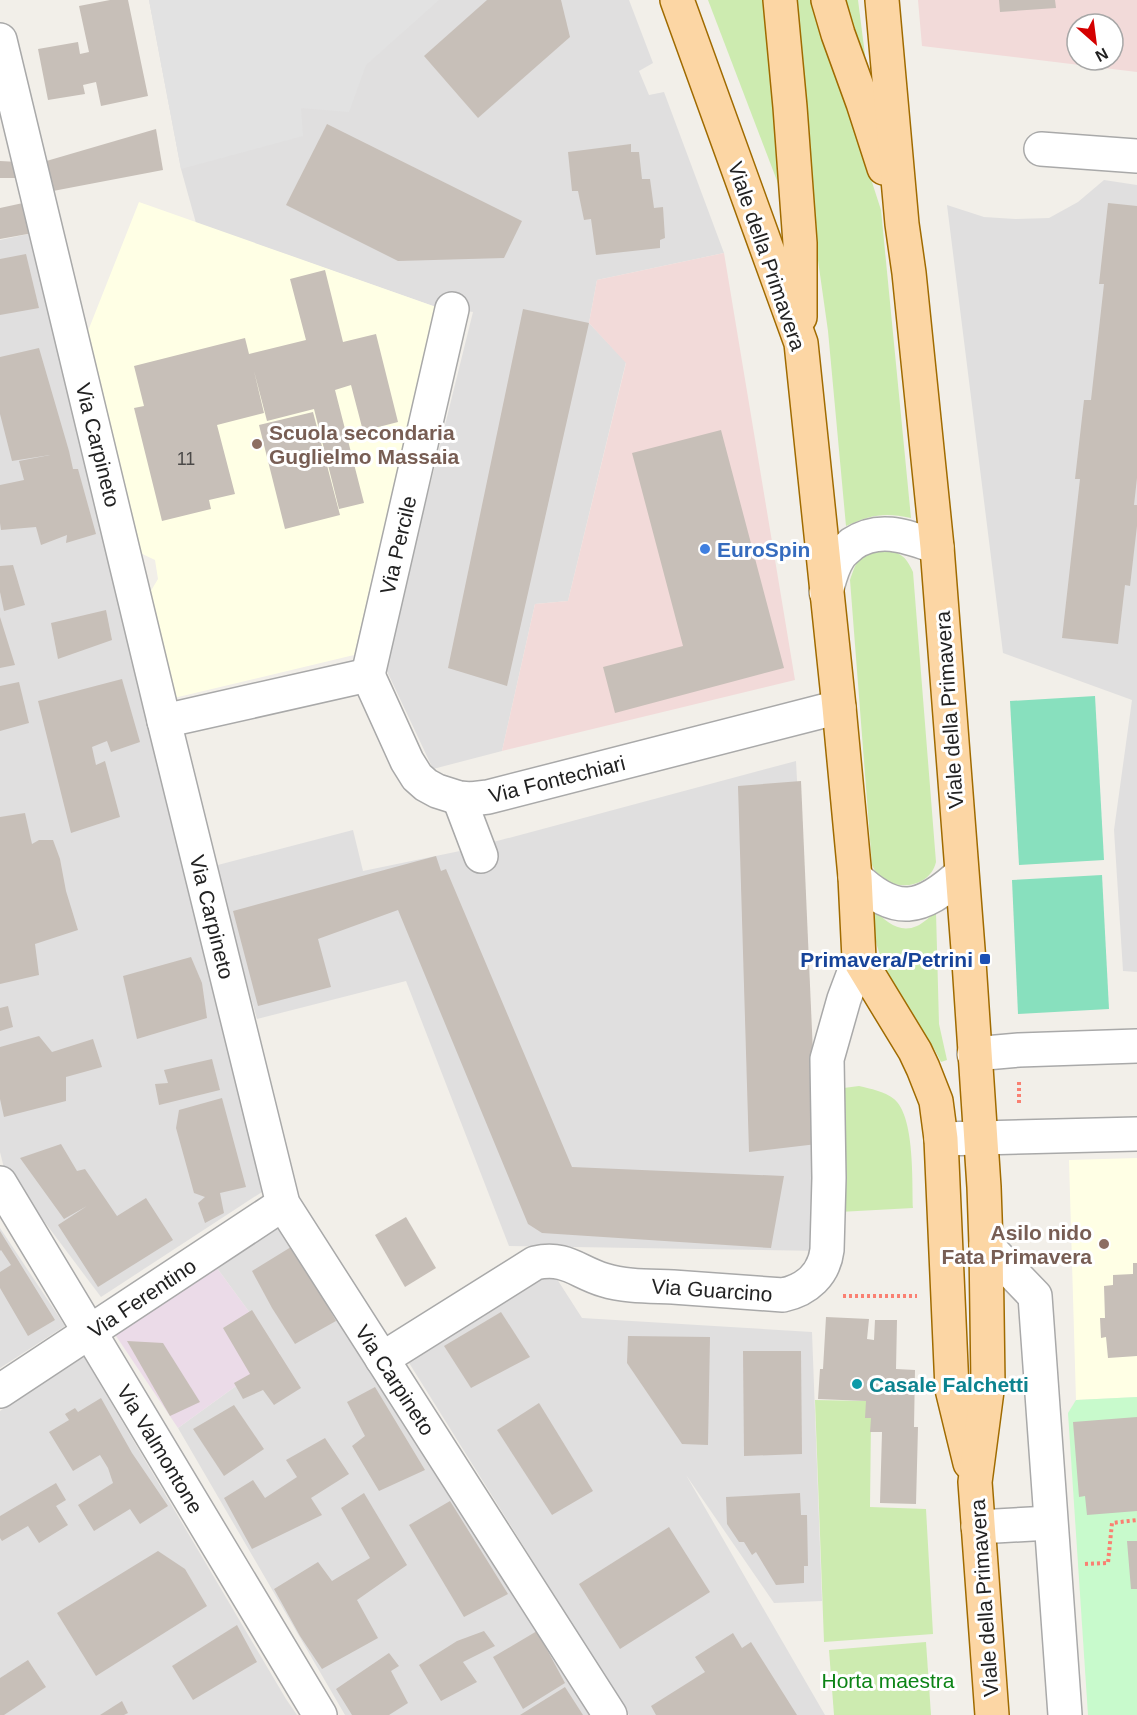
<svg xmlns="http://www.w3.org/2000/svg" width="1137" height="1715" viewBox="0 0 1137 1715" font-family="Arial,sans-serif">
<rect width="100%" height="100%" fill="#f2efe9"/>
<g fill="#e0dfdf">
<path d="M149 0H629L653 63 639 71 649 95 664 92 724 253 597 280 589 323 626 362 568 601 535 604 502 751 433 769 385 667 473 312 436 307 196 223 181 169Z"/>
<path d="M1104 180 1137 185V972L1123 971 1114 830 1132 700 1003 653 947 205 984 217 1015 219 1049 218 1078 202Z"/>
<path d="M33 233 265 1190 101 1297 4 1168 0 1152V240Z"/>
<path d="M796 761 822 1251 509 1246 406 981 257 1019 214 866 353 830 363 871 460 851Z"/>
<path d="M280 1225 589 1715H345L178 1428 280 1354 214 1264Z"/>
<path d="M0 1228 65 1326 0 1368Z"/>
<path d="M543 1274 555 1276 582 1318 812 1332 822 1601 774 1603 686 1475 825 1715H629L406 1358Z"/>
<path d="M84 1357 286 1699 297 1715H0V1411Z"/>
</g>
<g fill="#f2dad9" fill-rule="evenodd">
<path d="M918 0H1137V72L922 46ZM1077 24H1113V60H1077Z"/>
<path d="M724 253 795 680 502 751 535 604 568 601 626 363 589 323 597 280Z"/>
</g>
<path fill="#ebdbe8" d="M214 1264 280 1354 178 1428 114 1333Z"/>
<g fill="#ffffe5">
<path d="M139 202 436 307 354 655 174 698 149 594 158 579 155 560 136 551 86 336Z"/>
<path d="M1137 1158V1397L1076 1400 1069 1160Z"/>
</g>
<g fill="#cdebb0">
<path d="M708 0H765L784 199Z"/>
<path d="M793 0H811L826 50 851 117 881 210 911 518C884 512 871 515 846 526L828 331 812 218Z"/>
<path d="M844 0H858L865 55H863L860 50Z"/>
<path d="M880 549C899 552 905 554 913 572L936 862C929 892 883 893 872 865L850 580C857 560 858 554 880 549Z"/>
<path d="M874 910C886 921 899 934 917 926 924 923 930 916 936 912L939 1024 947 1060 941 1062C934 1046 923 1033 913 1019 896 993 880 964 874 933 873 926 874 917 874 910Z"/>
<path d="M859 1086C871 1089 884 1091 894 1099 915 1116 912 1182 913 1208L839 1212 836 1089Z"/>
<path d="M815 1400 866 1401 871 1418 870 1507 926 1509 933 1634 824 1642Z"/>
<path d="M926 1642 931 1715H834L829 1650Z"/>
</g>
<path fill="#c8facc" d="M1137 1397V1715H1088L1068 1413 1076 1400Z"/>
<g fill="#88e0be">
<path d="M1095 696 1104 860 1019 865 1010 701Z"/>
<path d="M1102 875 1109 1009 1018 1014 1012 880Z"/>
</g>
<path fill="#e2e2e2" d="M149 0H439L366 65 349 112 301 108 303 136 181 169Z"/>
<g fill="#c7bfb8">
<path d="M110 0H128L148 96 101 106 96 82 83 85 85 94 48 100 38 49 78 42 80 54 89 52 79 6Z"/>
<path d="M487 0H561L570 37 478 118 424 56Z"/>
<path d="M999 0H1055L1056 8 1000 12Z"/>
<path d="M327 124 522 221 504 258 398 261 286 205Z"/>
<path d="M156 129 163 170 53 191 43 162Z"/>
<path d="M631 144V152H639L642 179H650L654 208 663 207 665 238 660 240V248L596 255 591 219 584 220 578 191H572L568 152Z"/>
<path d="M0 161 18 162 20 178H0Z"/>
<path d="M23 203 33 233 0 239V208Z"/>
<path d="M1108 203 1137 206V478L1134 505H1137V526L1130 586 1125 585 1118 644 1062 638 1080 479H1075L1084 400H1091L1104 284H1099Z"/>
<path d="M26 254 39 308 0 315V259Z"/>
<path d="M325 270 343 342 376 334 398 422 363 431 351 385 335 390 364 503 339 509 314 409 267 421 254 371 264 413 217 425 235 494 209 500 211 509 162 521 134 408 144 406 134 366 245 338 249 354 306 340 290 279Z"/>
<path d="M523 309 589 323 507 686 448 668Z"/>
<path d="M39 348 69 451 73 469H78L96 534 66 543 67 535 41 545 36 527 1 530 0 523V485L24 480 19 461 50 455 12 461 0 414V357Z"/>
<path d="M313 412 340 515 285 529 259 425Z"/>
<path d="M721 430 784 668 615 713 603 667 683 646 632 453Z"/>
<path d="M13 565 25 605 4 611 0 592V566Z"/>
<path d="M106 610 112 640 58 659 51 623Z"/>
<path d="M0 617 15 665 0 668Z"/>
<path d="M122 679 140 742 111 752 107 741 92 747 96 765 105 761 120 817 71 833 38 701Z"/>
<path d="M19 682 29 723 0 731V686Z"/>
<path d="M801 781 817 1144 749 1152 738 786Z"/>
<path d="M25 813 32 844 39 840H53L60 859 66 891 78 930 35 944 39 975 0 984V817Z"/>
<path d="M436 856 441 871 446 869 572 1167 784 1176 771 1248 542 1233 528 1224 398 910 318 939 331 987 258 1006 233 911Z"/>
<path d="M191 957 202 983 207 1018 137 1039 123 976Z"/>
<path d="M8 1006 13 1027 0 1031V1008Z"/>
<path d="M39 1036 52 1052 93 1039 102 1067 66 1077V1101L4 1117 0 1099V1047Z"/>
<path d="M212 1059 220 1090 159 1105 155 1084 168 1083 164 1070Z"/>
<path d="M222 1098 246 1187 220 1193 224 1213 205 1223 198 1203 205 1197 194 1193 176 1128 179 1110Z"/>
<path d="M61 1144 77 1171 85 1169 117 1216 146 1198 173 1240 98 1287 58 1225 87 1206 64 1219 20 1158Z"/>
<path d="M406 1217 436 1268 405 1287 375 1235Z"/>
<path d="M0 1231 55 1320 28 1336 0 1288V1272L11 1265 1 1250 0 1251Z"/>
<path d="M291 1247 314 1282 336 1321 295 1344 272 1308 252 1271Z"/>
<path d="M1133 1263H1137V1356L1108 1358 1106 1337 1101 1338 1100 1318H1105L1104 1286 1113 1285V1275L1133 1274Z"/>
<path d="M252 1310 301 1388 274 1405 263 1390 243 1399 234 1383 250 1374 223 1328Z"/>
<path d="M501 1312 530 1357 471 1388 444 1346Z"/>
<path d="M826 1317 869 1319 867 1339 874 1340 875 1320H897L896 1369 915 1370 914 1427H918L916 1504 880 1503 882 1432H870L871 1418H865L866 1401 818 1399 820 1369H823Z"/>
<path d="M628 1336 710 1337 708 1445 682 1444 627 1363Z"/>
<path d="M127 1341 163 1343 200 1402 170 1416Z"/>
<path d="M743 1351H801L802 1454 744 1456Z"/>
<path d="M375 1387 425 1470 379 1491 352 1446 365 1436 347 1402Z"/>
<path d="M101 1398 132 1453 168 1506 140 1524 130 1509 94 1531 78 1505 113 1483 108 1468 100 1455 73 1471 49 1432 69 1420 65 1414 75 1408 78 1412Z"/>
<path d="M539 1403 593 1491 552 1515 497 1430Z"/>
<path d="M234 1405 264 1449 224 1476 193 1429Z"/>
<path d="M1137 1417V1511L1087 1515 1085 1496 1079 1497 1073 1422Z"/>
<path d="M325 1438 349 1474 311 1498 322 1515 252 1549 224 1498 253 1480 265 1498 297 1477 286 1460Z"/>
<path d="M56 1483 66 1500 56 1506 68 1525 39 1543 28 1526 2 1541 0 1538V1516Z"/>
<path d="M364 1493 407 1565 357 1600 378 1638 322 1669 300 1636 274 1589 318 1562 332 1581 370 1558 341 1508Z"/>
<path d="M800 1493 801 1515H807L808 1566H804V1583L776 1585 756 1552 752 1555 744 1542H739L727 1524 726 1497Z"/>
<path d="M450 1501 508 1594 464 1617 409 1525Z"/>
<path d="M669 1527 710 1592 620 1649 579 1584Z"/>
<path d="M1127 1541H1137V1589H1131Z"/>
<path d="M158 1551 185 1569 207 1606 96 1676 57 1613Z"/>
<path d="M237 1625 257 1662 193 1700 172 1666Z"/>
<path d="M484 1631 495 1646 463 1662 477 1682 441 1701 419 1665 457 1641Z"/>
<path d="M537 1631 565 1683 523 1709 493 1657Z"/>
<path d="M733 1633 742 1648 751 1642 797 1715H656L651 1706 705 1672 695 1657Z"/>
<path d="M389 1653 399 1666 391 1671 408 1703 389 1715H352L336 1689Z"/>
<path d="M28 1660 46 1687 4 1715H0V1678Z"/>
<path d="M565 1687 583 1715H520Z"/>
<path d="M122 1701 128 1713 124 1715H100Z"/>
</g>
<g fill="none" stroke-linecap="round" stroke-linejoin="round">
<defs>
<g id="minor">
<path d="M0 40 164 721 283 1204 610 1715"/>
<path d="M1041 149 1137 156"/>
<path d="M826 592C829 581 832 567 839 557 842 552 848 548 852 544 880 525 908 537 937 547"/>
<path d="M368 675 407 761 417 777 426 785 437 791 459 798 471 799 488 797 839 707"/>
<path d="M368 675 452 309"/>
<path d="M164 721 368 675"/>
<path d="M459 798 481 856"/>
<path d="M855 877C896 916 921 911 961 874"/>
<path d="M974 1054 1019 1050 1137 1046"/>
<path d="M941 1139 1137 1134"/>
<path d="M0 1183 320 1715"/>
<path d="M986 1245 1035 1296 1065 1715"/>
<path d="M382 1359 535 1263C566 1256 577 1272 604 1280 626 1287 651 1286 673 1287 710 1290 746 1292 783 1295 807 1290 824 1274 827 1250L829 1178 827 1059 844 999 859 959"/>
<path d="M0 1391 283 1204"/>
<path d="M978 1527 1050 1523"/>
</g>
<g id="major">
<path d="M677 0 801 343 839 707 855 877 859 959 915 1051 923 1068 936 1101 941 1139 952 1389 970 1463"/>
<path d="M780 0 790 107 800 243V317"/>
<path d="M828 0 838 34 863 103 884 168"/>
<path d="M882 0 902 224 909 273 937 547 969 962 984 1187 986 1245 988 1383 975 1482 992 1715"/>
</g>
</defs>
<use href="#minor" stroke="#a9a9a9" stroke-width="36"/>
<use href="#major" stroke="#a06b00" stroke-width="36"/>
<g stroke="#fa8072" stroke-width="4" stroke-dasharray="3 3" stroke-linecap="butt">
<path d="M1019 1082V1104"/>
<path d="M843 1296H917"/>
<path d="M1085 1564 1108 1563 1112 1523 1137 1520"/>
</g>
<use href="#minor" stroke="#fff" stroke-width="33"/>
<use href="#major" stroke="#fcd6a4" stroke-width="33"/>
</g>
<g fill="#8d6e63" stroke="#fff" stroke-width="2">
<circle cx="257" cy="444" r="6"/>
<circle cx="1104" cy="1244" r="6"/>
</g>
<circle fill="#3f7fe0" stroke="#fff" stroke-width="2" cx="705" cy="549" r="6"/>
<rect fill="#1a4fb4" stroke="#fff" stroke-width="2" x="979" y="953" width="12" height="12" rx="3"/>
<circle fill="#0f9aa8" stroke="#fff" stroke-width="2" cx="857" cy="1384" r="6"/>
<g text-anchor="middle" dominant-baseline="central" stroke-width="6" stroke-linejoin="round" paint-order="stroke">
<g font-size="18" fill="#4b4948">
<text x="186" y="459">11</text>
</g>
<g font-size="21" fill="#222" stroke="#fff">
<text transform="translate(767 256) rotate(71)">Viale della Primavera</text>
<text transform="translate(98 445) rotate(76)">Via Carpineto</text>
<text transform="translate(398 545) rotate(-77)">Via Percile</text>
<text transform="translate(949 710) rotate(-94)">Viale della Primavera</text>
<text transform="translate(557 779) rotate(-14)">Via Fontechiari</text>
<text transform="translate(212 917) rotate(76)">Via Carpineto</text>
<text transform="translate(712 1290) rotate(4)">Via Guarcino</text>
<text transform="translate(142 1298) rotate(-34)">Via Ferentino</text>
<text transform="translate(395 1380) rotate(57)">Via Carpineto</text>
<text transform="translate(160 1449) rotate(59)">Via Valmontone</text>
<text transform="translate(984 1598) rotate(-94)">Viale della Primavera</text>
</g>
<g font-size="21" font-weight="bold" fill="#785e54" stroke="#fff" text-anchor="start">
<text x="269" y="432">Scuola secondaria<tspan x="269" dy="24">Guglielmo Massaia</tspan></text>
<text x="1092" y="1232" text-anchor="end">Asilo nido<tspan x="1092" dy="24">Fata Primavera</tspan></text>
</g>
<g font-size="21" font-weight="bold" fill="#366cbe" stroke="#fff" text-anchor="start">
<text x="717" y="549">EuroSpin</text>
</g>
<g font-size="21" font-weight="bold" fill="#164399" stroke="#fff" text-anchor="end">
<text x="973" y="959">Primavera/Petrini</text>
</g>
<g font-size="21" font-weight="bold" fill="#0d838f" stroke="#fff" text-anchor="start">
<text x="869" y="1384">Casale Falchetti</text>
</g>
<g font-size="21" fill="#0c8416" stroke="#fff">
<text x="888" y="1680">Horta maestra</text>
</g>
</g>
<g transform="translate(1095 42) rotate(152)"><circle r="28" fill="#ffffff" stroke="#a7a7a7" stroke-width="1.5"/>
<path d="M0-4.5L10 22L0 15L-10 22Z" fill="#d40000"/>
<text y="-9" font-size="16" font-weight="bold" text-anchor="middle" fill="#222222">N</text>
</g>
</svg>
